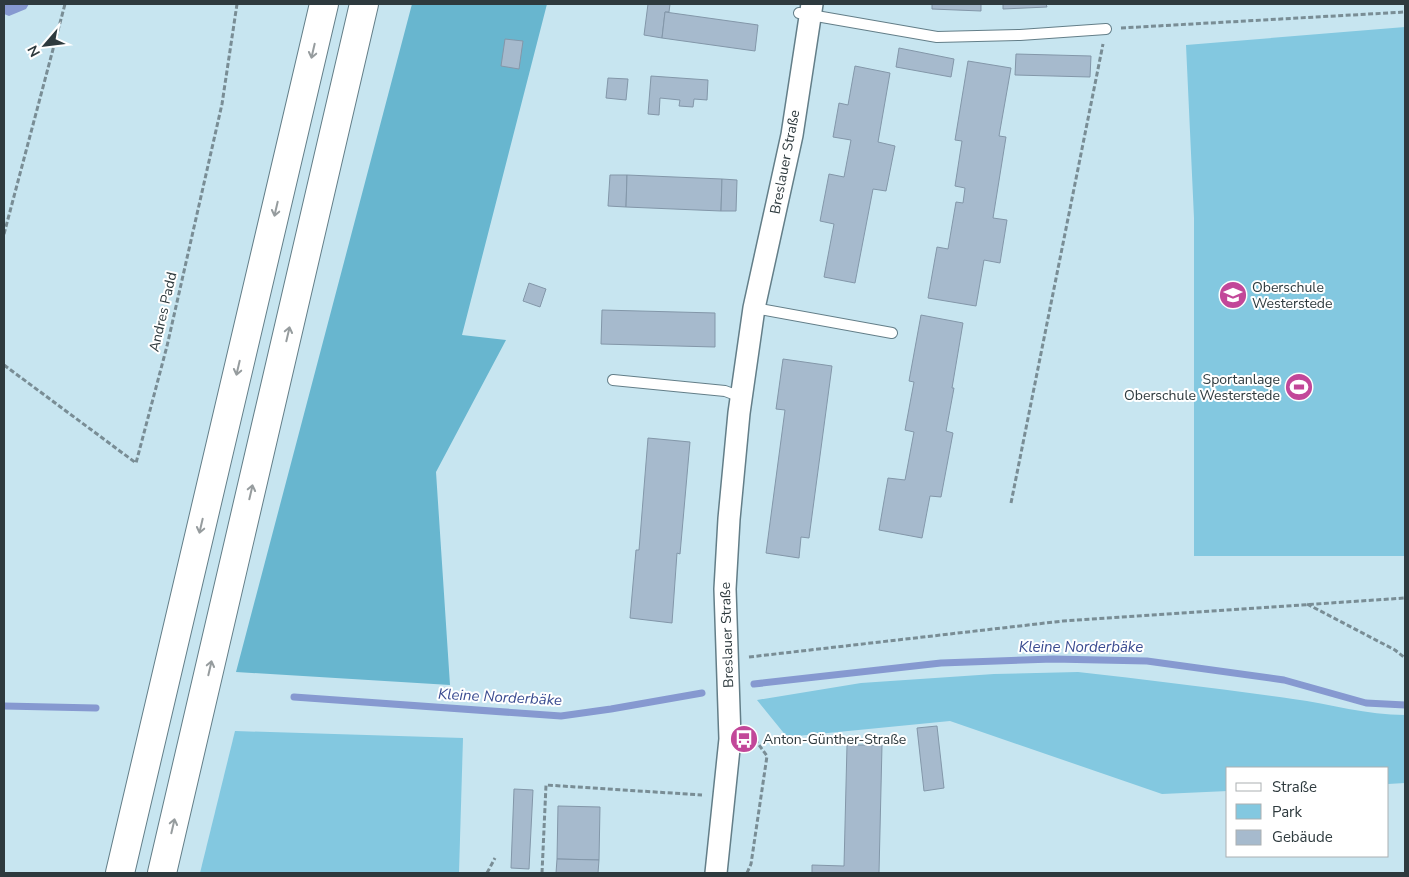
<svg xmlns="http://www.w3.org/2000/svg" width="1409" height="877" viewBox="0 0 1409 877" font-family="'Nunito Sans',sans-serif">
<rect width="100%" height="100%" fill="#c7e5f0"/>
<g fill="#83c8e0">
<path d="M1405 27V556H1194V218L1186 45Z"/>
<path d="M1078 672C1150 680 1221 689 1293 699 1330 704 1367 715 1405 715V783L1388 784V768H1228V791L1162 794 950 721 787 737 757 700 861 683 994 674Z"/>
<path d="M235 731 463 738 459 873H200Z"/>
</g>
<path fill="#68b6cf" d="M412 4H547L462 335 506 340 436 472 450 685 236 672Z"/>
<path fill="#8699d0" d="M4 4H29L26 9 9 16 4 14Z"/>
<g fill="none" stroke-linecap="round" stroke-linejoin="round">
<g stroke="#8699d0" stroke-width="7">
<path d="M754 684 941 663 1053 659 1147 661 1284 680 1366 703 1405 705"/>
<path d="M294 697 561 716 611 709 702 693"/>
<path d="M4 706 96 708"/>
</g>
</g>
<g fill="#a6bacd" stroke="#8397a9">
<path d="M648 4H670L669 12H665L662 38 644 35Z"/>
<path d="M932 4H981V11L932 9Z"/>
<path d="M1003 4H1046L1047 7 1003 9Z"/>
<path d="M665 12 758 25 755 51 662 38Z"/>
<path d="M505 39 523 41 519 69 501 66Z"/>
<path d="M899 48 954 59 951 77 896 67Z"/>
<path d="M1016 54 1091 56 1090 77 1015 75Z"/>
<path d="M968 61 1011 68 999 136 1006 137 993 218 1007 220 1000 263 984 260 976 306 928 298 937 247 948 249 956 202 963 203 965 188 955 186 962 141 955 140Z"/>
<path d="M855 66 890 73 878 142 895 146 886 191 873 189 855 283 824 277 834 224 820 221 829 174 844 177 851 140 833 137 839 103 848 105Z"/>
<path d="M651 76 708 80 707 100 694 99 693 107 679 106 680 100 660 98 659 115 648 114Z"/>
<path d="M608 78 628 79 626 100 606 98Z"/>
<path d="M610 175H627L626 207 608 206Z"/>
<path d="M627 175 722 179 721 211 626 207Z"/>
<path d="M722 179 737 180 736 211H721Z"/>
<path d="M529 283 546 289 540 307 523 301Z"/>
<path d="M602 310 715 313V347L601 344Z"/>
<path d="M921 315 963 323 952 388H954L946 431 953 433 941 497 930 496 922 538 879 530 888 478 905 480 914 432 905 430 914 382 909 381Z"/>
<path d="M783 359 832 366 809 538 801 537 799 558 766 553 785 410 776 409Z"/>
<path d="M648 438 690 442 680 554 677 553 672 623 630 618 636 550H639Z"/>
<path d="M937 726 944 788 924 791 917 728Z"/>
<path d="M847 745H882L879 873H812V865L844 866Z"/>
<path d="M514 789 533 790 529 869 511 868Z"/>
<path d="M558 806 600 807 599 860 557 859Z"/>
<path d="M557 859 599 860 598 873H556Z"/>
</g>
<g fill="none" stroke-linecap="round" stroke-linejoin="round">
<defs>
<g id="lane">
<path d="M799 13 937 37 1020 35 1106 29"/>
<path d="M754 308 892 333"/>
<path d="M613 380 725 391 741 397"/>
</g>
<path id="street" d="M716 873 730 739 725 589 729 519 739 413 754 308 792 135 812 4"/>
<g id="highway">
<path d="M120 873 324 4"/>
<path d="M162 873 364 4"/>
</g>
</defs>
<use href="#lane" stroke="#637e88" stroke-width="12"/>
<use href="#street" stroke="#637e88" stroke-width="24"/>
<use href="#highway" stroke="#637e88" stroke-width="30"/>
<g stroke="#798d95" stroke-width="3" stroke-dasharray="5 2.5" stroke-linecap="butt">
<path d="M1121 28 1405 12"/>
<path d="M4 234 65 4"/>
<path d="M4 365 136 463 167 346 222 104 237 4"/>
<path d="M1011 503 1103 44"/>
<path d="M1307 604 1395 650 1405 658"/>
<path d="M749 657 1063 621 1405 598"/>
<path d="M487 873 495 858"/>
<path d="M542 873 546 785 702 795"/>
<path d="M747 873 751 864 767 756 754 738"/>
</g>
<use href="#lane" stroke="#fff" stroke-width="10"/>
<use href="#street" stroke="#fff" stroke-width="21"/>
<use href="#highway" stroke="#fff" stroke-width="28"/>
</g>
<defs><path id="oneway-shaft" d="M-6 0H5M1.5-3L5.5 0L1.5 3" fill="none" stroke-width="1.6" stroke-linecap="round" stroke-linejoin="round" transform="scale(1.25)"/></defs>
<g stroke="#969c9e">
<use href="#oneway-shaft" transform="translate(313 51) rotate(103)"/>
<use href="#oneway-shaft" transform="translate(276 209) rotate(103)"/>
<use href="#oneway-shaft" transform="translate(288 334) rotate(-77)"/>
<use href="#oneway-shaft" transform="translate(238 368) rotate(103)"/>
<use href="#oneway-shaft" transform="translate(251 492) rotate(-77)"/>
<use href="#oneway-shaft" transform="translate(201 526) rotate(103)"/>
<use href="#oneway-shaft" transform="translate(210 668) rotate(-77)"/>
<use href="#oneway-shaft" transform="translate(173 826) rotate(-77)"/>
</g>
<defs>
<symbol id="school-disc" viewBox="-11 -11 22 22"><circle r="9.5" fill="#c24799" stroke="#fff"/><path d="M0-5L7-2L0 1L-7-2ZM-4 1L0 2.5L4 1V4Q0 6-4 4Z" fill="#fff"/></symbol>
<symbol id="stadium-disc" viewBox="-11 -11 22 22"><circle r="9.5" fill="#c24799" stroke="#fff"/><path d="M0-5a6.5 5 0 1 0 0 10a6.5 5 0 1 0 0-10ZM-3.5-1.8h7v3.6h-7Z" fill="#fff"/></symbol>
<symbol id="bus-disc" viewBox="-11 -11 22 22"><circle r="9.5" fill="#c24799" stroke="#fff"/><path d="M-5-6H5V4H4V6H2V4H-2V6H-4V4H-5ZM-3.5-4V0h7V-4ZM-3.5 1.2v1.5H-2V1.2ZM2 1.2v1.5H3.5V1.2Z" fill="#fff"/></symbol>
</defs>
<g fill-rule="evenodd">
<use href="#school-disc" x="1217" y="279" width="32" height="32"/>
<use href="#stadium-disc" x="1283" y="371" width="32" height="32"/>
<use href="#bus-disc" x="728" y="723" width="32" height="32"/>
</g>
<g text-anchor="middle" dominant-baseline="central" stroke-width="4" stroke-linejoin="round" paint-order="stroke">
<g font-size="14" fill="#2e3a3e" stroke="#fff">
<text transform="translate(785 162) rotate(-79)">Breslauer Straße</text>
<text transform="translate(163 312) rotate(-77)">Andres Padd</text>
<text transform="translate(727 635) rotate(-92)">Breslauer Straße</text>
</g>
<g font-size="14" fill="#2e3a3e" stroke="#fff" text-anchor="start">
<text x="1252" y="287">Oberschule<tspan x="1252" dy="16">Westerstede</tspan></text>
<text x="1280" y="379" text-anchor="end">Sportanlage<tspan x="1280" dy="16">Oberschule Westerstede</tspan></text>
<text x="763" y="739">Anton-Günther-Straße</text>
</g>
<g font-size="15" font-style="italic" fill="#3a4c91" stroke="#fff">
<text x="1081" y="647">Kleine Norderbäke</text>
<text transform="translate(500 697) rotate(3)">Kleine Norderbäke</text>
</g>
</g>
<rect width="1409" height="877" fill="none" stroke="#2e3a3e" stroke-width="10"/>
<rect x="1226" y="767" width="162" height="90" fill="#ffffff" stroke="#abb0b2"/>
<rect x="1236" y="783" width="25" height="8" fill="#ffffff" stroke="#abb0b2"/>
<text x="1272" y="792" font-size="15" fill="#2e3a3e">Straße</text>
<rect x="1236" y="804" width="25" height="15" fill="#83c8e0" stroke="#abb0b2"/>
<text x="1272" y="817" font-size="15" fill="#2e3a3e">Park</text>
<rect x="1236" y="830" width="25" height="15" fill="#a6bacd" stroke="#abb0b2"/>
<text x="1272" y="842" font-size="15" fill="#2e3a3e">Gebäude</text>
<g transform="translate(45 45) rotate(242)" stroke="#ffffff" stroke-width="4" paint-order="stroke">
<path d="M0-4L9 19L0 12L-9 19Z" fill="#2e3a3e"/>
<text y="-8" font-size="14" font-weight="bold" text-anchor="middle" fill="#2e3a3e">N</text>
</g>
</svg>
